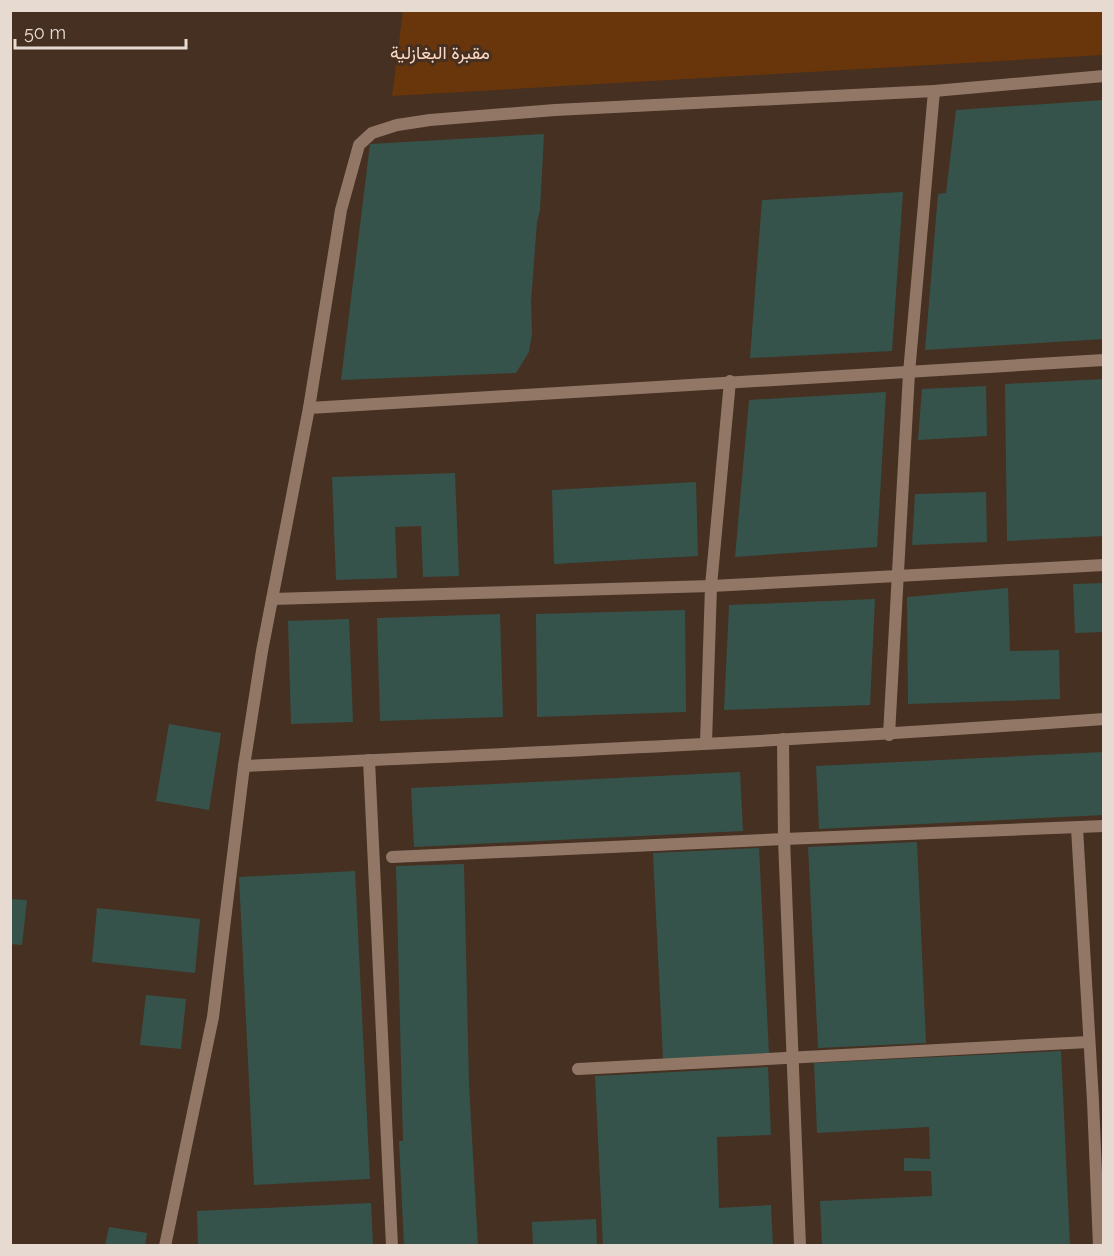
<svg xmlns="http://www.w3.org/2000/svg" width="1114" height="1256" viewBox="0 0 1114 1256" font-family="Raleway,Vazirmatn,sans-serif">
<rect width="100%" height="100%" fill="#453022"/>
<path fill="#69350b" d="M403 11H1103V55L392 96Z"/>
<g fill="#36534b">
<path d="M1104 100V339L925 350 938 194 946 193 956 110Z"/>
<path d="M544 134 540 210 537 222 531 302 532 333 529 352 516 373 341 380 370 144Z"/>
<path d="M903 192 892 351 750 358 762 200Z"/>
<path d="M1104 379V536L1007 541 1005 384Z"/>
<path d="M986 386 987 436 918 440 922 389Z"/>
<path d="M886 392 877 547 735 557 749 400Z"/>
<path d="M455 473 459 576 423 577 421 526 395 527 397 578 336 580 332 477Z"/>
<path d="M696 482 698 556 554 564 552 490Z"/>
<path d="M986 492 987 542 912 545 915 494Z"/>
<path d="M1104 583V632L1075 633 1073 584Z"/>
<path d="M1008 588 1010 651 1059 650 1060 699 908 704 907 597Z"/>
<path d="M875 599 870 705 724 710 729 605Z"/>
<path d="M685 610 686 712 537 717 536 614Z"/>
<path d="M500 614 503 717 380 721 377 618Z"/>
<path d="M349 619 353 722 291 724 288 621Z"/>
<path d="M169 724 221 733 209 810 156 801Z"/>
<path d="M1104 752V815L819 829 816 766Z"/>
<path d="M740 772 743 831 414 847 411 788Z"/>
<path d="M917 842 926 1043 818 1048 808 847Z"/>
<path d="M759 848 769 1054 663 1059 653 853Z"/>
<path d="M464 864 469 1084 478 1246H404L399 1141H403L396 866Z"/>
<path d="M355 871 370 1179 254 1185 239 877Z"/>
<path d="M10 899 27 900 22 945 10 944Z"/>
<path d="M97 908 200 919 195 973 92 962Z"/>
<path d="M146 995 186 999 181 1049 140 1045Z"/>
<path d="M1061 1051 1070 1246H822L820 1201 932 1196 931 1171H904V1158L930 1159 929 1127 817 1133 814 1063Z"/>
<path d="M768 1067 771 1135 717 1137 719 1208 771 1205 773 1246H603L595 1076Z"/>
<path d="M371 1203 373 1246H198L197 1211Z"/>
<path d="M596 1219 597 1246H533L532 1222Z"/>
<path d="M109 1227 147 1233 145 1246H105Z"/>
</g>
<g fill="none" stroke-linecap="round" stroke-linejoin="round">
<g stroke="#927766" stroke-width="12">
<path d="M309 408 1104 360"/>
<path d="M272 599 711 586 1104 565"/>
<path d="M889 735 909 373 934 91"/>
<path d="M783 739 784 839 800 1246"/>
<path d="M706 743 711 586 730 381"/>
<path d="M369 760 392 1246"/>
<path d="M244 766C531 753 817 740 1104 719"/>
<path d="M1077 828 1093 1101 1099 1246"/>
<path d="M392 857 784 839 1104 826"/>
<path d="M578 1069 1089 1042"/>
<path d="M165 1246 213 1017 244 766 262 651 309 408 341 210 359 145 372 133 397 125 430 120 555 110 934 91 1104 76"/>
</g>
</g>
<g text-anchor="middle" dominant-baseline="central" stroke-width="6" stroke-linejoin="round" paint-order="stroke">
<g font-size="18" fill="#fcd9c3" stroke="#453022">
<text x="440" y="52">مقبرة البغازلية</text>
</g>
</g>
<rect width="1114" height="1256" fill="none" stroke="#e7dad1" stroke-width="24"/>
<path d="M15 39v9h171v-9" fill="none" stroke="#e7dad1" stroke-width="3"/>
<text x="24" y="39" font-size="18" fill="#e7dad1" stroke="#453022" stroke-width="4.5" paint-order="stroke">50 m</text>
</svg>
